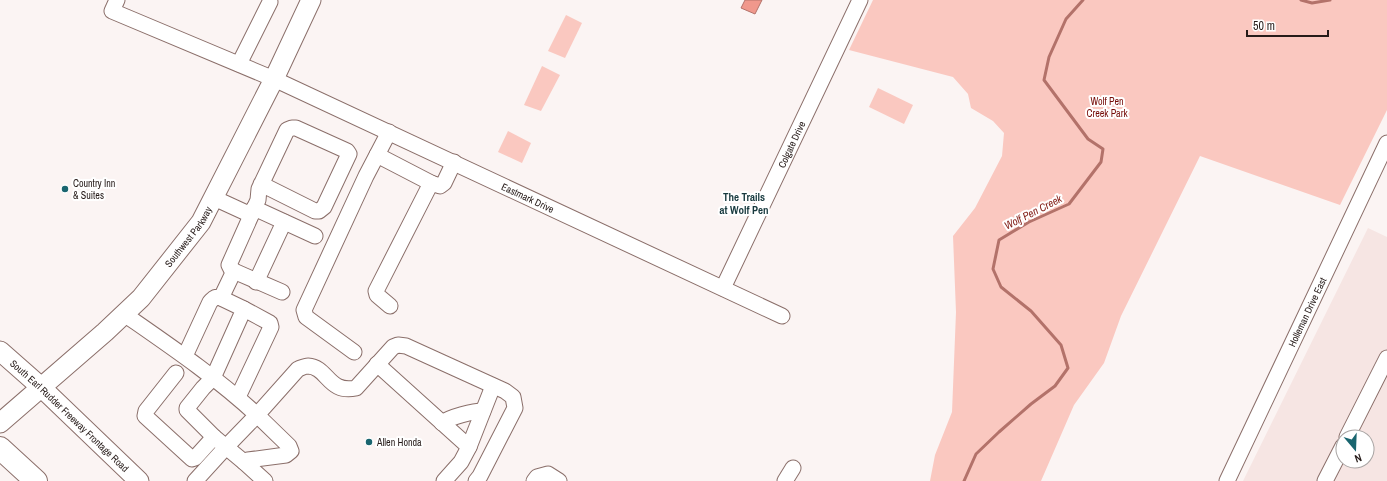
<svg xmlns="http://www.w3.org/2000/svg" width="1387" height="481" viewBox="0 0 1387 481" font-family="'Archivo Narrow',sans-serif">
<rect width="100%" height="100%" fill="#fbf4f3"/>
<path fill="#f6e5e3" fill-rule="evenodd" d="M1368 228 1387 237V481H1243ZM1343 437H1367V461H1343Z"/>
<g fill="#fac8c0">
<path d="M873 0H1387V110L1340 205 1200 156 1121 316 1104 363 1074 405 1041 481H930L935 455 952 412 956 312 953 236 975 208 1002 156 1004 133 993 121 971 108 968 94 953 77 849 50Z"/>
<path d="M566 15 582 23 565 58 548 51Z"/>
<path d="M542 66 560 75 541 111 524 105Z"/>
<path d="M878 88 913 105 904 124 869 107Z"/>
<path d="M508 131 531 143 522 163 498 152Z"/>
</g>
<path fill="#f0988c" stroke="#b3726a" d="M745 0H762L755 14 741 8Z"/>
<g fill="none" stroke-linecap="round" stroke-linejoin="round">
<g stroke="#b3726a" stroke-width="3">
<path d="M1301 0 1312 3 1330 0"/>
<path d="M964 481 976 454 999 432 1031 404 1055 386 1068 368 1061 345 1031 311 1001 287 993 269 999 240 1029 222 1069 204 1101 162 1103 149 1088 139 1044 80 1049 57 1066 19 1083 0"/>
</g>
<defs>
<g id="minor">
<path id="s1" d="M117 0 112 11 274 79 782 316"/>
<path d="M239 64 270 2"/>
<path d="M377 155 431 183"/>
<path d="M261 184 315 211H319L324 207 349 154 347 151 296 128H292L287 130 259 189 258 200 229 265 231 269 236 272 282 292"/>
<path d="M214 198 251 215"/>
<path d="M254 208 315 236"/>
<path d="M256 282 284 222"/>
<path id="s2" d="M723 288 860 0"/>
<path d="M390 306 377 295 376 291 431 183 440 186 444 183 454 162"/>
<path d="M124 314C170 346 216 377 257 415L226 447 244 462 248 460 286 455 291 451 289 446 257 415 298 369C301 368 305 366 308 366 328 367 328 394 356 388L393 347 398 345 406 346 505 391 513 397 515 408 480 476 476 481"/>
<path d="M354 352 306 317 304 310 366 176 389 132"/>
<path d="M185 356 210 302C214 298 215 296 221 298L234 271"/>
<path d="M377 364 469 447 461 462 444 481"/>
<path d="M176 373 146 411 145 416 192 459 195 458 214 437 226 447 195 481"/>
<path d="M238 397 271 327 270 323 244 309"/>
<path d="M442 423C450 417 473 411 483 411"/>
<path d="M214 437 187 410V408L203 388 213 378 244 309 221 298"/>
<path d="M1347 437 1387 358"/>
<path d="M469 447 493 386"/>
<path d="M244 462 265 481"/>
<path d="M534 481 537 477 548 474 559 481"/>
<path d="M785 481 793 468"/>
<path id="s3" d="M1227 481 1387 143"/>
<path d="M1325 481 1343 446"/>
</g>
<g id="major">
<path id="s4" d="M0 351 42 388 139 481"/>
<path id="s5" d="M0 423 105 332 141 298 201 222 274 79 311 0"/>
</g>
<path id="highway" d="M0 448 36 481"/>
</defs>
<use href="#minor" stroke="#8b6f6a" stroke-width="17"/>
<use href="#major" stroke="#8b6f6a" stroke-width="21"/>
<use href="#highway" stroke="#8b6f6a" stroke-width="24"/>
<use href="#minor" stroke="#fff" stroke-width="15"/>
<use href="#major" stroke="#fff" stroke-width="19"/>
<use href="#highway" stroke="#fff" stroke-width="22"/>
</g>
<g fill="#19656f" stroke="#fff" stroke-width="1.5">
<circle cx="65" cy="189" r="4"/>
<circle cx="369" cy="442" r="4"/>
</g>
<g text-anchor="middle" dominant-baseline="central" stroke-width="4" stroke-linejoin="round" paint-order="stroke">
<g font-size="10" fill="#750c08" stroke="#fff">
<text x="1107" y="101">Wolf Pen<tspan x="1107" dy="12">Creek Park</tspan></text>
</g>
<g font-size="10" fill="#261b19" stroke="#fff">
<text stroke="none"><textPath href="#s2" startOffset="159">Colgate Drive</textPath></text>
<text stroke="none"><textPath href="#s1" startOffset="468">Eastmark Drive</textPath></text>
<text stroke="none"><textPath href="#s5" startOffset="266">Southwest Parkway</textPath></text>
<text stroke="none"><textPath href="#s3" startOffset="187">Holleman Drive East</textPath></text>
<text stroke="none"><textPath href="#s4" startOffset="95">South Earl Rudder Freeway Frontage Road</textPath></text>
</g>
<g font-size="10" fill="#261b19" stroke="#fff" text-anchor="start">
<text x="73" y="183">Country Inn<tspan x="73" dy="12">&amp; Suites</tspan></text>
<text x="377" y="442">Allen Honda</text>
</g>
<g font-size="11" font-weight="bold" fill="#183a3f" stroke="#fff">
<text x="744" y="197">The Trails<tspan x="744" dy="13">at Wolf Pen</tspan></text>
</g>
<g font-size="11" font-style="italic" fill="#821c15" stroke="#fff">
<text transform="translate(1033 212) rotate(-27)">Wolf Pen Creek</text>
</g>
</g>
<g transform="translate(1355 449) rotate(161)"><circle r="19" fill="#ffffff" stroke="#a8a4a3"/>
<path d="M0-3L7 15L0 10L-7 15Z" fill="#19656f"/>
<text y="-6" font-size="11" font-weight="bold" text-anchor="middle" fill="#261b19">N</text>
</g>
<path d="M1247 30v6h81v-6" fill="none" stroke="#261b19" stroke-width="2"/>
<text x="1253" y="30" font-size="12" fill="#261b19" stroke="#ffffff" stroke-width="3" paint-order="stroke">50 m</text>
</svg>
